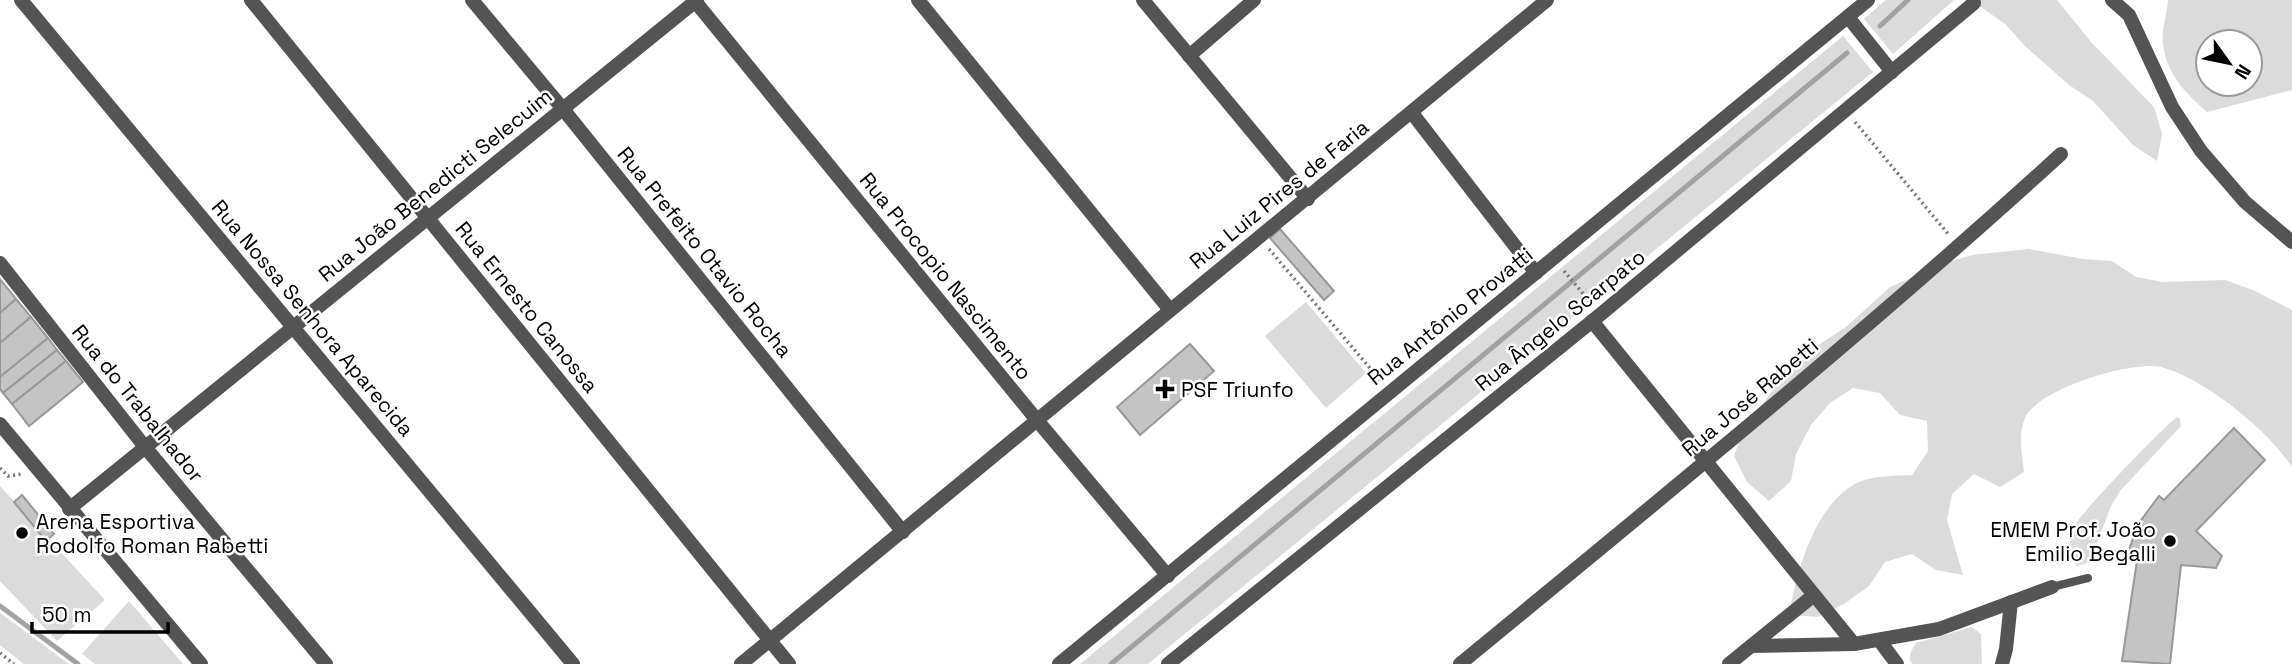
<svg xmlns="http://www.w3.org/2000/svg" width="2292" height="664" viewBox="0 0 2292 664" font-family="'Space Grotesk',sans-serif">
<rect width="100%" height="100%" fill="#fff"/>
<g fill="#dbdbdb" fill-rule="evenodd">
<path d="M1886 0H1954L1893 54 1864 19Z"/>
<path d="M1971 0H2057L2092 43 2154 107 2162 134 2157 161 2133 145 2093 101 2069 85 2025 46 2005 24Z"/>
<path d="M2168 0H2292V90L2207 112C2186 94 2166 73 2163 44 2161 31 2167 14 2168 0ZM2208 42H2250V84H2208Z"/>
<path d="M1843 36 1873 72 1148 664H1080Z"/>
<path d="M2029 249 2083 259 2112 261 2136 277 2163 282 2225 280 2253 290 2292 310V467C2268 430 2204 378 2161 367 2132 360 2037 389 2025 418 2018 435 2022 454 2024 472L2000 487 1974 474 1952 494 1947 520 1963 575 1936 570 1912 554 1885 562 1869 586 1844 604 1818 617 1789 615C1797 571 1813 510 1853 485 1870 475 1894 476 1912 475L1928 451 1927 421 1900 415 1880 393 1853 388 1830 403 1811 425 1796 454 1791 481 1769 501 1747 482 1734 456 1744 428 1779 382 1823 342 1846 327 1890 287 1945 263 1972 255Z"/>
<path d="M1306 302 1366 373 1326 408 1265 336Z"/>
<path d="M2177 417 2180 419 2181 426 2120 491 2111 506 2090 562 2077 566C2066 555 2069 538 2075 525 2081 513 2165 425 2177 417Z"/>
<path d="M0 486 105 600 57 641 0 581Z"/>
<path d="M129 601 183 664H95L82 654Z"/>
<path d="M0 613 69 664H24L0 645Z"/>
<path d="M1972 627 1981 634 1982 664H1912C1907 656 1912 650 1916 643Z"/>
</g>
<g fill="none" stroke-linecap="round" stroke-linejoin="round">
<g stroke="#a2a2a2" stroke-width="5">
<path d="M1880 26 1908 0"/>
<path d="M0 606 78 664"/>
<path d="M1111 664 1847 53"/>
</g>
</g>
<g fill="#c4c4c4" stroke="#989898" stroke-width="2">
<path d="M1280 229 1334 291 1324 300 1270 238Z"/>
<path d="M0 279 16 299 0 313Z"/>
<path d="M16 299 31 317 0 343V313Z"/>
<path d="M31 317 48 338 0 377V343Z"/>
<path d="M48 338 57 350 3 393 0 389V377Z"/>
<path d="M1190 344 1214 371 1140 435 1117 407Z"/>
<path d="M57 350 66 361 12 404 3 393Z"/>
<path d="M66 361 83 382 29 426 12 404Z"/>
<path d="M2234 428 2265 460 2196 531 2222 556 2216 568 2181 565 2170 664 2122 661 2138 554 2128 552 2139 523 2159 496 2164 500Z"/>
<path d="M22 495 54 534 46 541 14 502Z"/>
</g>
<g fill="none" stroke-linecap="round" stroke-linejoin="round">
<g stroke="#767676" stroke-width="3.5" stroke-dasharray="2 3.5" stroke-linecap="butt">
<path d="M1855 122 1949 235"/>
<path d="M1269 249 1380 380"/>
<path d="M1564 271 1590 302"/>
<path d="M0 468 8 476 22 474"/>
<path d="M0 653 14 664"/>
</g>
<path stroke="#545454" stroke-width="8" d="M2052 587 2088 578"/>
<g stroke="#545454" stroke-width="14">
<path d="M21 0 573 664"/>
<path d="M251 0 789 664"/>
<path d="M472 0 563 109 903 532"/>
<path d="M694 0 1036 419 1168 576"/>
<path d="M918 0 1170 310"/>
<path d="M1143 0 1308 199"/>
<path d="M2112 0 2129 15 2172 107 2201 151 2245 202 2292 242"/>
<path d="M1848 17 1892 72"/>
<path d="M1189 56 1254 0"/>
<path d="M1412 113 1536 273"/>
<path d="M0 263 145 447 326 664"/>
<path d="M1592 321 1854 644"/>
<path d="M69 509 697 0"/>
<path d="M1879 640 1897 664"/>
<path d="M1751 646 1854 644 1939 629 2052 587"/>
<path d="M741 664 1547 0"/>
<path d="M1059 664 1868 0"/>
<path d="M1168 664 1601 314 1974 3 1973 0"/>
<path d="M1460 664C1663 497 1867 331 2061 154"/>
<path d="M1729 664 1814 595"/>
<path d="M2002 664 2006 649 2011 602"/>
</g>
<path stroke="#545454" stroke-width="14" d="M0 424 201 664"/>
</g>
<g fill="#000" stroke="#fff" stroke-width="2.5">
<path d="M1161.5 378.5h7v7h7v7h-7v7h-7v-7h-7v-7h7z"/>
<circle cx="22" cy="533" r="7"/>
<circle cx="2170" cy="541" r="7"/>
</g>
<g text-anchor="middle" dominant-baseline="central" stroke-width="5" stroke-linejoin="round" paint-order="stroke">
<g font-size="21" fill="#000" stroke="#fff">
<text transform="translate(435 185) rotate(-39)">Rua João Benedicti Selecuim</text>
<text transform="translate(1279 194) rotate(-39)">Rua Luiz Pires de Faria</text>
<text transform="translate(705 252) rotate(51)">Rua Prefeito Otavio Rocha</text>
<text transform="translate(946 276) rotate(51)">Rua Procopio Nascimento</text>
<text transform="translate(527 307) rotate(51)">Rua Ernesto Canossa</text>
<text transform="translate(1450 316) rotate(-39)">Rua Antônio Provatti</text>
<text transform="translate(313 318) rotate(50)">Rua Nossa Senhora Aparecida</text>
<text transform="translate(1560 320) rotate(-39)">Rua Ângelo Scarpato</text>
<text transform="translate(1750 397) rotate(-40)">Rua José Rabetti</text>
<text transform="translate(138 403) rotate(51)">Rua do Trabalhador</text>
</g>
<g font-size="21" fill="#000" stroke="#fff" text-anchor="start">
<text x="1181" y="389">PSF Triunfo</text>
<text x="36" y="521">Arena Esportiva<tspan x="36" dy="24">Rodolfo Roman Rabetti</tspan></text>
<text x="2156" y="529" text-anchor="end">EMEM Prof. João<tspan x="2156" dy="24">Emilio Begalli</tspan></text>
</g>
</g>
<g transform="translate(2229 63) rotate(123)"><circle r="33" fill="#ffffff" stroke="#999999" stroke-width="2"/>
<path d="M0-5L12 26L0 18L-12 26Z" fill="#000000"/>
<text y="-10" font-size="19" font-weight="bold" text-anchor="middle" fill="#000000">N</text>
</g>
<path d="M32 622v10h136v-10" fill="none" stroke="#000000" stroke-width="3.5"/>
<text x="42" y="622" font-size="21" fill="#000000" stroke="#ffffff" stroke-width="5" paint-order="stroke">50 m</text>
</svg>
